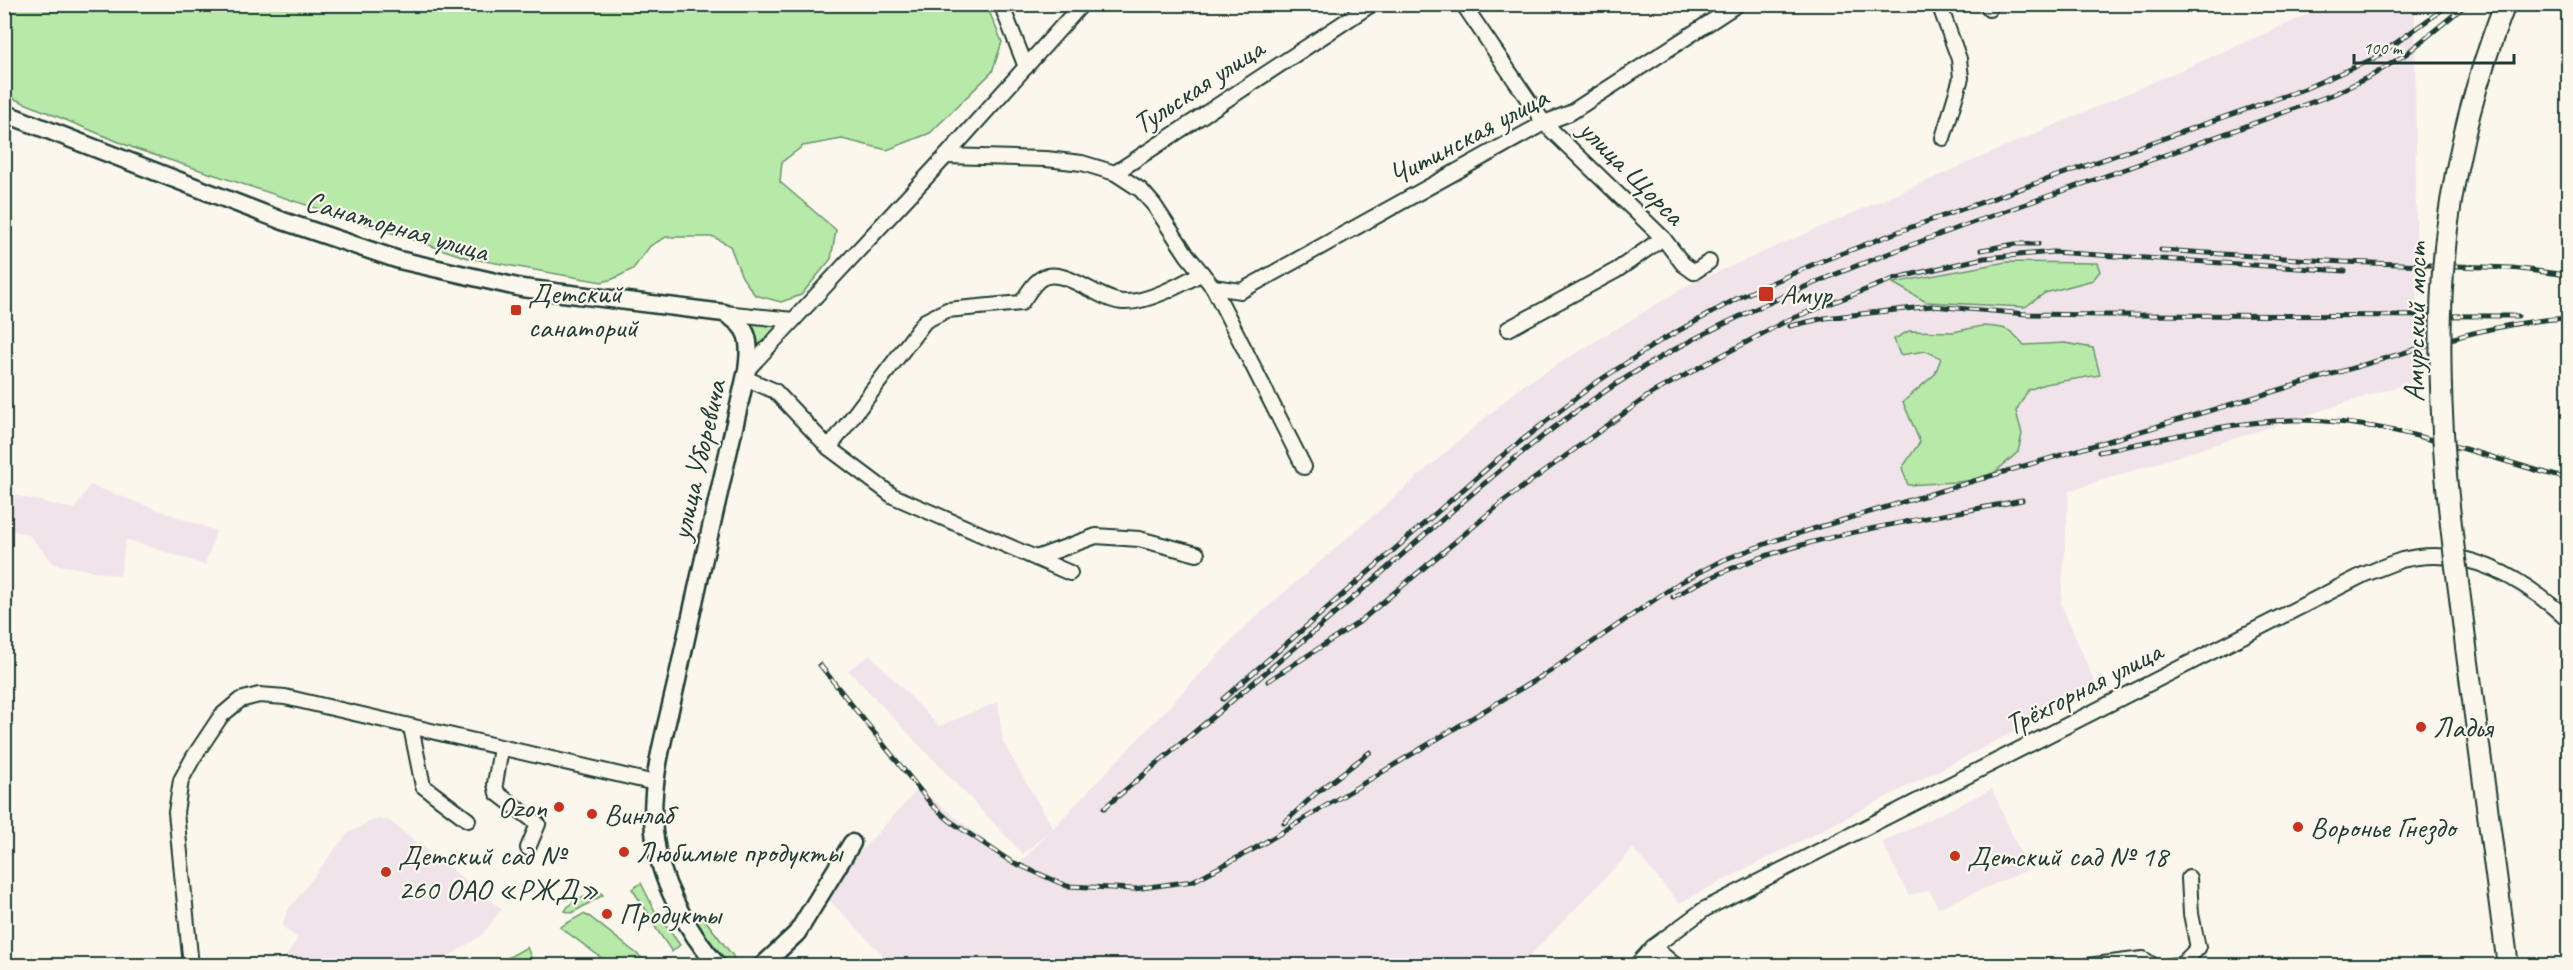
<svg xmlns="http://www.w3.org/2000/svg" width="2573" height="970" viewBox="0 0 2573 970" font-family="Caveat,sans-serif">
<rect width="100%" height="100%" fill="#fbf7ec"/>
<filter id="ink" filterUnits="userSpaceOnUse"><feTurbulence type="fractalNoise" baseFrequency=".0167" numOctaves="2"/><feDisplacementMap in="SourceGraphic" scale="12" xChannelSelector="R" yChannelSelector="G"/><feConvolveMatrix kernelMatrix="1 2 1 2 8 2 1 2 1" color-interpolation-filters="sRGB"/></filter>
<g filter="url(#ink)">
<g fill="#f0e4ea">
<path d="M2330 5H2415L2417 380 2069 491 2061 604 2098 689 1679 903 1633 849 1521 965H893L822 893 919 788 1017 866 1052 829 1023 854 848 670 870 655 939 726 998 702 1003 743 1053 828 1247 625 1522 386 1688 285Z"/>
<path d="M90 485 216 531 205 565 126 539 120 576 54 564 28 534 5 529V493L74 509Z"/>
<path d="M1992 789 2028 870 1938 908 1930 891 1908 895 1882 842Z"/>
<path d="M379 819 390 821 502 909 482 935 435 965H290L283 960 298 939 282 926 288 910 347 834 368 822Z"/>
</g>
<g fill="#b7e9a9" stroke="#6b936e" stroke-width="1.5">
<path d="M986 4 1002 42 992 72 930 133 887 150 842 139 803 146 782 162 780 182 836 230 831 259 801 295 781 302 755 295 742 277 730 246 714 237H666L650 246 633 269 613 279 602 282 468 258 136 149 5 95V5Z"/>
<path d="M2006 262 2097 263 2100 271 2093 280 2045 293 2025 307 1926 302 1893 283Z"/>
<path d="M749 321 779 325 759 349Z"/>
<path d="M1982 326C2004 327 2009 327 2024 345L2065 343 2093 348 2100 375 2045 384 2028 390 2016 411 2022 434 2018 452 1986 480 1908 485 1902 468 1920 442 1903 402 1935 374 1941 358 1926 351 1900 355 1894 339 1909 331 1953 332Z"/>
<path d="M641 883 657 915 652 919 632 889Z"/>
<path d="M601 893 603 895 572 913 565 911C572 898 588 896 601 893Z"/>
<path d="M583 914 590 917 651 965H611L560 927Z"/>
<path d="M697 917 705 920 733 956 734 961 730 965C714 957 702 934 693 919Z"/>
<path d="M661 919 680 945 672 952 653 924Z"/>
<path d="M527 947 532 960 540 965H495Z"/>
</g>
<g fill="none" stroke-linecap="round" stroke-linejoin="round">
<defs>
<g id="minor">
<path d="M1001 4 1026 67"/>
<path d="M1463 4 1544 123 1663 238 1683 264 1694 272 1709 262"/>
<path d="M1939 4 1959 59 1961 78 1943 138"/>
<path d="M1988 4 1989 9"/>
<path d="M946 156 1046 159 1082 163 1115 173 1141 190 1154 205 1187 255 1213 287 1304 467"/>
<path d="M1115 173 1372 4"/>
<path d="M1213 287 1241 291 1544 123 1570 113 1738 4"/>
<path d="M724 313 793 320"/>
<path d="M1508 329 1617 270 1663 238"/>
<path d="M747 370 946 156 1082 4"/>
<path d="M745 378 775 391 829 448 893 496 1070 573"/>
<path d="M829 448 925 321 947 310 1021 303C1027 295 1034 282 1042 278 1065 266 1100 302 1124 302 1147 303 1182 284 1202 273"/>
<path d="M1036 558 1096 536 1139 539 1197 554"/>
<path d="M411 727 423 786 468 820"/>
<path d="M501 748 495 784 497 793 538 824 528 848"/>
<path d="M1653 947 1676 966"/>
<path d="M191 966 176 812 181 780 193 758 221 716 240 700 259 695 285 697 655 783"/>
<path d="M1636 966 1653 947 1705 909 2363 575C2376 570 2389 564 2402 560 2466 544 2523 578 2568 620"/>
<path d="M2087 966 2143 959 2154 966"/>
<path d="M2169 966 2181 965 2198 948 2191 914 2189 878"/>
</g>
<g id="major">
<path d="M4 113 283 221 399 260 522 288 724 313C750 327 751 342 747 370 724 473 699 576 677 680 666 729 649 782 654 832 659 880 686 930 718 966"/>
<path d="M762 966 797 933 852 843"/>
</g>
<path id="highway" d="M2466 647 2508 966"/>
</defs>
<use href="#minor" stroke="#1f3d34" stroke-width="18"/>
<use href="#major" stroke="#1f3d34" stroke-width="21"/>
<use href="#highway" stroke="#1f3d34" stroke-width="24"/>
<use href="#minor" stroke="#fbf7ec" stroke-width="14"/>
<use href="#major" stroke="#fbf7ec" stroke-width="16"/>
<use href="#highway" stroke="#fbf7ec" stroke-width="20"/>
<defs>
<g id="rail">
<path d="M1981 250 2015 244H2038"/>
<path d="M2161 250 2343 262 2512 268 2568 275"/>
<path d="M1790 326 1825 318 1932 306 2027 314 2102 315 2518 316"/>
<path d="M2099 452C2163 439 2227 422 2292 420 2388 418 2477 455 2568 479"/>
<path d="M1673 597C1778 536 1905 524 2022 500"/>
<path d="M820 665 931 804 950 821 1010 861 1067 886 1134 889 1193 881 1254 849 1552 670 1679 583 1723 560 1776 540 2450 339C2490 328 2527 320 2568 318"/>
<path d="M1268 681 1358 623 1505 500 1652 393 1788 320 1896 278 1984 258 2053 252 2345 271"/>
<path d="M1223 699 1498 459 1594 384 1660 341 1738 298 1814 264 1903 230 2304 89 2375 58 2450 4"/>
<path d="M1104 808C1187 738 1271 669 1353 598 1451 512 1552 417 1666 354 1784 289 1908 245 2034 201 2134 166 2234 131 2334 94L2373 75 2406 54 2467 4"/>
<path d="M1284 823 1315 794 1370 752"/>
</g>
</defs>
<use href="#rail" stroke="#1f3d34" stroke-width="5"/>
<use href="#rail" stroke="#fbf7ec" stroke-width="3" stroke-dasharray="9" stroke-linecap="butt"/>
<defs>
<path id="highway-bridge" d="M2466 647C2459 585 2449 523 2445 461 2439 385 2438 305 2447 229 2457 153 2477 76 2505 4"/>
</defs>
<use href="#highway-bridge" stroke="#1f3d34" stroke-width="24" stroke-linecap="butt"/>
<use href="#highway-bridge" stroke="#fbf7ec" stroke-width="20"/>
</g>
</g>
<g fill="#c8321e" stroke="#fbf7ec" stroke-width="2">
<rect x="1758" y="286" width="16" height="16" rx="3"/>
<rect x="510" y="304" width="12" height="12" rx="3"/>
<circle cx="2421" cy="727" r="6"/>
<circle cx="559" cy="807" r="6"/>
<circle cx="592" cy="814" r="6"/>
<circle cx="2298" cy="827" r="6"/>
<circle cx="624" cy="852" r="6"/>
<circle cx="1955" cy="856" r="6"/>
<circle cx="386" cy="872" r="6"/>
<circle cx="607" cy="914" r="6"/>
</g>
<g text-anchor="middle" dominant-baseline="central" stroke-width="4.5" stroke-linejoin="round" paint-order="stroke">
<g font-size="30" fill="#1f3d34" stroke="#fbf7ec">
<text transform="translate(1198 86) rotate(-33)">Тульская улица</text>
<text transform="translate(1468 136) rotate(-28)">Читинская улица</text>
<text transform="translate(1632 172) rotate(45)">улица Щорса</text>
<text transform="translate(397 226) rotate(16)">Санаторная улица</text>
<text transform="translate(2415 322) rotate(-89)">Амурский мост</text>
<text transform="translate(698 460) rotate(-77)">улица Уборевича</text>
<text transform="translate(2083 688) rotate(-27)">Трёхгорная улица</text>
</g>
<g font-size="30" fill="#1f3d34" stroke="#fbf7ec" text-anchor="start">
<text x="528" y="293">Детский<tspan x="528" dy="34">санаторий</tspan></text>
<text x="1780" y="294">Амур</text>
<text x="2433" y="727">Ладья</text>
<text x="547" y="807" text-anchor="end">Ozon</text>
<text x="604" y="814">Винлаб</text>
<text x="2310" y="827">Воронье Гнездо</text>
<text x="636" y="852">Любимые продукты</text>
<text x="398" y="855">Детский сад №<tspan x="398" dy="34">260 ОАО «РЖД»</tspan></text>
<text x="1967" y="856">Детский сад № 18</text>
<text x="619" y="914">Продукты</text>
</g>
</g>
<rect width="2573" height="970" fill="none" stroke="#fbf7ec" stroke-width="24"/>
<rect x="12" y="12" width="2549" height="946" fill="none" stroke="#1f3d34" stroke-width="2" filter="url(#ink)"/>
<path d="M2354 54v9h160v-9" fill="none" stroke="#1f3d34" stroke-width="3"/>
<text x="2363" y="54" font-size="18" fill="#1f3d34" stroke="#fbf7ec" stroke-width="4.5" paint-order="stroke">100 m</text>
</svg>
